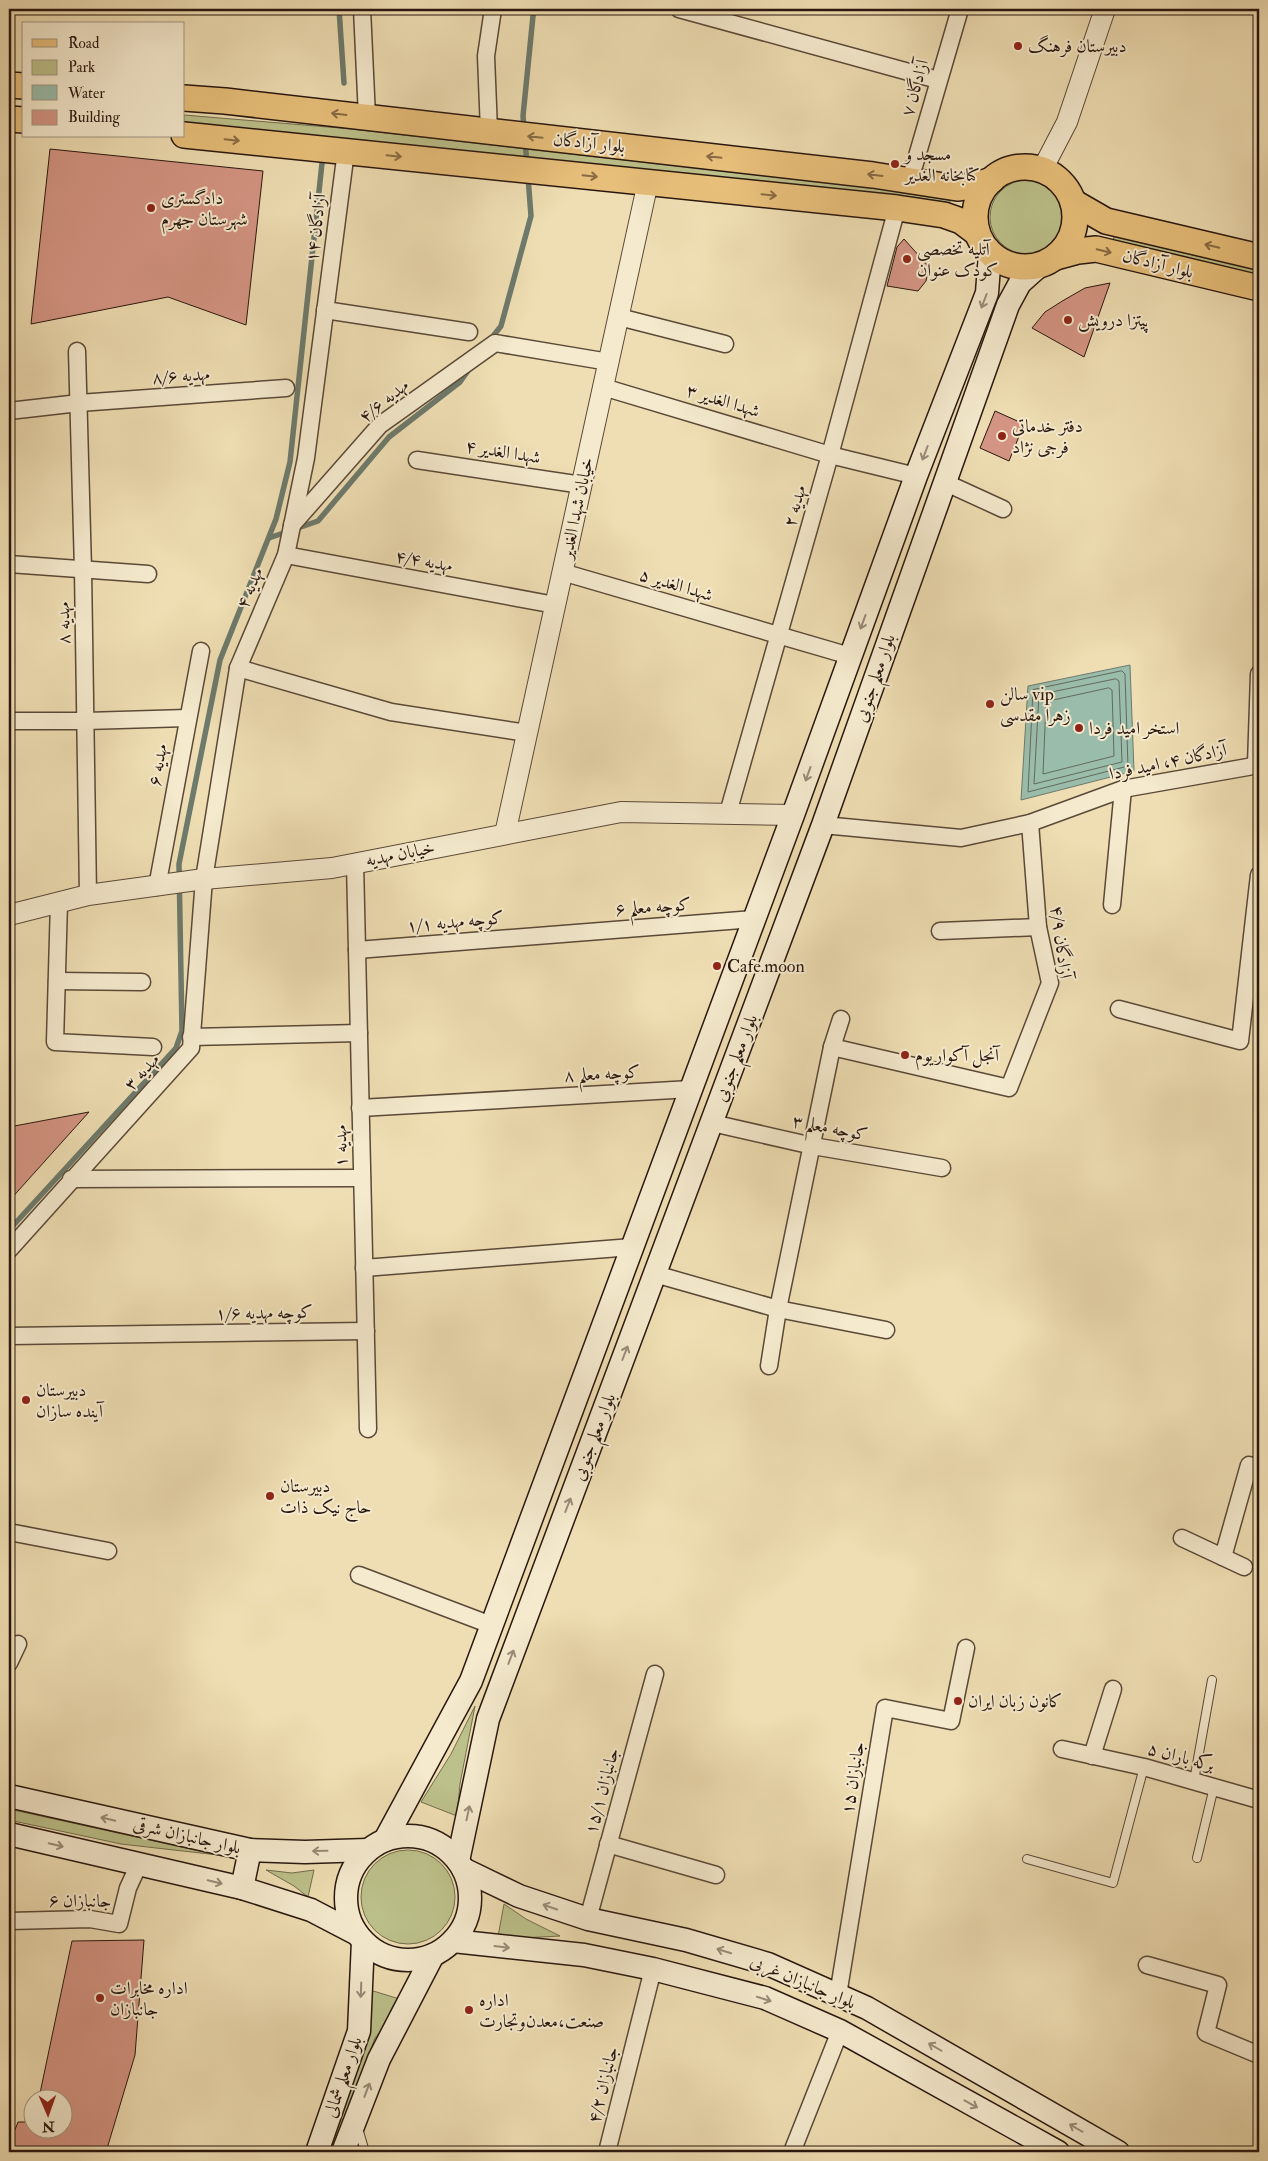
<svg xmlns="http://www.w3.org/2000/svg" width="1268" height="2161" font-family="'IM FELL Double Pica',Amiri,serif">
	<rect width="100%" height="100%" fill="#efdeb3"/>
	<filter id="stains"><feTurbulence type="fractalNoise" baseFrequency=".004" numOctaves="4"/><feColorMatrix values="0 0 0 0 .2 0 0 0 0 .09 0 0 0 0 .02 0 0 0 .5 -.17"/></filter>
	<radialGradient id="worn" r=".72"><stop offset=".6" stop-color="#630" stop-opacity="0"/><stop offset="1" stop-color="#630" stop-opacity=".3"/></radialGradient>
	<g fill="#bcc08a" stroke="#726c4c">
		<polygon points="184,115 352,129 951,197 948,209 184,128"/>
		<circle cx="1027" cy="217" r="37"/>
		<polygon points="1116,228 1259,263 1259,280 1112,245"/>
		<polygon points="475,1706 460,1784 457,1816 421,1802 451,1754"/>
		<polygon points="9,1809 218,1855 121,1844 9,1820"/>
		<circle cx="408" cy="1897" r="47"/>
		<polygon points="266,1870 292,1873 314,1870 308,1897 294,1886"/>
		<polygon points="504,1904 526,1919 560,1936 522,1938 497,1942"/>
		<polygon points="370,1990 406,2001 375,2038 332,2152 321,2152"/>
	</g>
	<polygon fill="#9abcaa" stroke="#6d7a6c" points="1130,665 1134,771 1021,800 1028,686"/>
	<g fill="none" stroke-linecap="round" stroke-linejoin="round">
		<g stroke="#626a5c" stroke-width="1">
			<polygon points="1122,671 1125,674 1128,766 1028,792 1033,690"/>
			<polygon points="1116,679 1119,681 1122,762 1034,784 1039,695"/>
			<polygon points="1109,688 1112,690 1114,756 1043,774 1046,702"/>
		</g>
		<g stroke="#6d7a6c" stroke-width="5.5">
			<polyline points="339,9 344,83"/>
			<polyline points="524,128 523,116 533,16 536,9"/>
			<polyline points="525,142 527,163"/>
			<polyline points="490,340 501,326 531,216 528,177"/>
			<polyline points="269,538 318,521 389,437 460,382 470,368"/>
			<polyline points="9,1230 176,1048 182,1031 179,864 220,660 276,519 290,462 323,154"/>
		</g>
	</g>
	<g fill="#d59584" stroke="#29170f">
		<polygon points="50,149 263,171 246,325 168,297 31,324"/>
		<polygon points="904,239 929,267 926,281 918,291 887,286 897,247"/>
		<polygon points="1110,283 1084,357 1032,328 1045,312 1064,300 1085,288"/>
		<polygon points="995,411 1024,424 1009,461 980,448"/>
		<polygon points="89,1112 9,1201 9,1127"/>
		<polygon points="144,1940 135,2055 106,2152 9,2152 9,2145 18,2122 32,2122 32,2128 62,2128 62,2098 39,2098 72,1941"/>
	</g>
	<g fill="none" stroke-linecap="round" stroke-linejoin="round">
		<g stroke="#5a4938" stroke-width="10">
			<g id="service">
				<polyline points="1194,1781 1212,1680"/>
				<polyline points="1197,1858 1214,1787"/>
				<polyline points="1027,1859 1113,1883 1144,1767"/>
				<polyline points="358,2128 365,2152"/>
			</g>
		</g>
		<g stroke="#5a4938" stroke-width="19">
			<g id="minor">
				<polyline points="362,9 367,117"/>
				<polyline points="679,9 938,80"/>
				<polyline points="489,131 486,56 493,9"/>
				<polyline points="910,180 960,9"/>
				<polyline points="325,310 469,332"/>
				<polyline points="619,317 725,344"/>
				<polyline points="77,351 83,570 88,895"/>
				<polyline points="603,387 830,455 916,476"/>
				<polyline points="9,411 79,403 286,388"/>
				<polyline points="417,460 582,485"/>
				<polyline points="944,482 1003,509"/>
				<polyline points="292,525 380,425 495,343 609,362"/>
				<polyline points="286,555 555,605"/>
				<polyline points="9,564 148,574"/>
				<polyline points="562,572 850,656"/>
				<polyline points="238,668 391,712 527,733"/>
				<polyline points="9,721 86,721 187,718"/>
				<polyline points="1256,765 1259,674"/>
				<polyline points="728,813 830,455 897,208"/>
				<polyline points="823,825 961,838 1030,823 1123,789 1259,765"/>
				<polyline points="355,863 368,1429"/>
				<polyline points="157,887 201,651"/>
				<polyline points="59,902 55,1042 153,1047"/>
				<polyline points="1112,905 1123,789"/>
				<polyline points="940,931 1038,927"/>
				<polyline points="357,950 754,919"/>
				<polyline points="57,981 142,982"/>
				<polyline points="1119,1009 1240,1041 1259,875"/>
				<polyline points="191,1037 359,1033"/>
				<polyline points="832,1047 841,1019"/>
				<polyline points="360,1108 691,1089"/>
				<polyline points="712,1123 813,1146 942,1168"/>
				<polyline points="71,1179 362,1178"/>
				<polyline points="9,1250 191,1048 204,879 238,668 286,555 306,458 346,151"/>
				<polyline points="364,1268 632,1247"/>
				<polyline points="655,1274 778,1309 886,1330"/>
				<polyline points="9,1336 366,1331"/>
				<polyline points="769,1366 778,1309 832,1047 1009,1088 1050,983 1038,927 1030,823"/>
				<polyline points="9,1532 108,1551"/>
				<polyline points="1182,1538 1244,1567"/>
				<polyline points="1223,1557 1249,1465 1259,1467"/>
				<polyline points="359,1575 491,1625"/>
				<polyline points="9,1663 18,1644"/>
				<polyline points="1062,1749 1144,1767 1259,1800"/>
				<polyline points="1092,1756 1113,1689"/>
				<polyline points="608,1844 716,1875"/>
				<polyline points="588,1919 655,1674"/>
				<polyline points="9,1921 90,1919 119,1924 128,1888 139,1864"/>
				<polyline points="1147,1965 1218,1985 1206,2033 1259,2055"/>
				<polyline points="838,1995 885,1708 951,1721 966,1648"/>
				<polyline points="607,2152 653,1969"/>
				<polyline points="792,2152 840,2031"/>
			</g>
		</g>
		<g stroke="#5a4938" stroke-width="22">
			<g id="tertiary">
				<polyline points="1042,170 1067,122 1105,9"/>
				<polyline points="505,834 648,182"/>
				<polyline points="9,915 88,895 204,879 332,868 621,812 793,815"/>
			</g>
		</g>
		<g stroke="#29170f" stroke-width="25">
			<g id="secondary">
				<polyline points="9,1796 250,1850 305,1852 368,1850"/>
				<polyline points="9,1834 242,1888 311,1910 357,1934"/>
				<circle cx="408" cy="1898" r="62"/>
				<polyline points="385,1840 471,1681 793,815 916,476 987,293 990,253"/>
				<polyline points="458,1861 488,1719 823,825 1008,305 1020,283 1039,266"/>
				<polyline points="463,1869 519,1896 588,1919 686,1940 768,1964 867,2008 1118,2152"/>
				<polyline points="242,1888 250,1850"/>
				<polyline points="453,1941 584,1955 653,1969 765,1998 840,2031 1058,2152"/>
				<polyline points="317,2152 359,2031 363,1941"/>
				<polyline points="343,2152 379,2059 433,1955"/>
			</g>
		</g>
		<g stroke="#29170f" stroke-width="28">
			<g id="primary">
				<polyline points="9,85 24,86"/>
				<polyline points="184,98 225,101 873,175 957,188 973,186 992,180"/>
				<polyline points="9,119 24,120"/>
				<polyline points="184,135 897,208 944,215 961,221 977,233"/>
				<circle cx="1025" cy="217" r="50"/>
				<polyline points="1073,202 1106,221 1259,257"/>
				<polyline points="1056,257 1078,251 1096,249 1259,288"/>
			</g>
		</g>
		<use href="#service" stroke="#f5eace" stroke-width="8"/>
		<use href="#minor" stroke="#f5eace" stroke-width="16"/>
		<use href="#tertiary" stroke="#f5eace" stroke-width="20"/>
		<use href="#secondary" stroke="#f5eace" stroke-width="22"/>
		<use href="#primary" stroke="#e8bf7a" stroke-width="25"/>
	</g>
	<defs><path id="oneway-shaft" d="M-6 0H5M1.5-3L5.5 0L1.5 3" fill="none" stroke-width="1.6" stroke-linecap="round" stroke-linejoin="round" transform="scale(1.25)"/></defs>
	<g stroke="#886b44">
		<use href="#oneway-shaft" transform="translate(339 114) rotate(-173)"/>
		<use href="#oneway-shaft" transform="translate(535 137) rotate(-174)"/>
		<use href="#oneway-shaft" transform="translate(232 140) rotate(6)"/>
		<use href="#oneway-shaft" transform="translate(394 156) rotate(6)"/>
		<use href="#oneway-shaft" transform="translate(714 157) rotate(-174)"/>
		<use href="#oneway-shaft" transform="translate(875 175) rotate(-173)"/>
		<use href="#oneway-shaft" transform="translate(590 176) rotate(6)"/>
		<use href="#oneway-shaft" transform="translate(769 195) rotate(6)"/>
		<use href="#oneway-shaft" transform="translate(1212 246) rotate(-167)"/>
		<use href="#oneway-shaft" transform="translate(1104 251) rotate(13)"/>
	</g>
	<g stroke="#998b78">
		<use href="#oneway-shaft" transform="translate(984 301) rotate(111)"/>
		<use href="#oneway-shaft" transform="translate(925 453) rotate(111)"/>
		<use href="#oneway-shaft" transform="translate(863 622) rotate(110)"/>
		<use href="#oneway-shaft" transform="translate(808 774) rotate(110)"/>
		<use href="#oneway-shaft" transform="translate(625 1353) rotate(-69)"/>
		<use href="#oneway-shaft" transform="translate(568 1505) rotate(-69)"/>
		<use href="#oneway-shaft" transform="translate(511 1657) rotate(-69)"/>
		<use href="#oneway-shaft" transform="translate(468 1813) rotate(-78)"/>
		<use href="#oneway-shaft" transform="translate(108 1819) rotate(-167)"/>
		<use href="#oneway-shaft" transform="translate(56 1845) rotate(13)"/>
		<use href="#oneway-shaft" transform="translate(320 1851) rotate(179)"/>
		<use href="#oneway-shaft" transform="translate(215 1882) rotate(13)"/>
		<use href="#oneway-shaft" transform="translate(550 1907) rotate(-161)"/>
		<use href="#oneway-shaft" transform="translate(502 1947) rotate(7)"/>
		<use href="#oneway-shaft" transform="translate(724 1951) rotate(-163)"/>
		<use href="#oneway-shaft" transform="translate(361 1990) rotate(92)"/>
		<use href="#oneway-shaft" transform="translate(764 1999) rotate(18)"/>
		<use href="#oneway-shaft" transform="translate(935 2047) rotate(-150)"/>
		<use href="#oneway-shaft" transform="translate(367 2090) rotate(-69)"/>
		<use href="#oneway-shaft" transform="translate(971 2104) rotate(29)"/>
		<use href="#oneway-shaft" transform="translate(1076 2128) rotate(-150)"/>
	</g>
	<g fill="#8f2418" stroke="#f5eace" stroke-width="2">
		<circle cx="1018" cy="46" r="5"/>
		<circle cx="895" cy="164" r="5"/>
		<circle cx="151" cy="208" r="5"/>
		<circle cx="907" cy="259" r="5"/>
		<circle cx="1068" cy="320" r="5"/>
		<circle cx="1002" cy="436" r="5"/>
		<circle cx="990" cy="704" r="5"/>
		<circle cx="1079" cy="728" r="5"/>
		<circle cx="717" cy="966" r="5"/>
		<circle cx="905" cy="1055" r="5"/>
		<circle cx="26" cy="1400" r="5"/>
		<circle cx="270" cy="1496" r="5"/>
		<circle cx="958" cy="1701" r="5"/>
		<circle cx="100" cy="1998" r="5"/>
		<circle cx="469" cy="2010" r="5"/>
	</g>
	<g text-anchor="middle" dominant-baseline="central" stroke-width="4" stroke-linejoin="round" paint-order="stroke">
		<g font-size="18" fill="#29170f" stroke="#f5eace" text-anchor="start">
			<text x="1028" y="46">دبیرستان فرهنگ</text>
			<text x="905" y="154">مسجد و<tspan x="905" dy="21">کتابخانه الغدیر</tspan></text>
			<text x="161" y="198">دادگستری<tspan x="161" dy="21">شهرستان جهرم</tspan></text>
			<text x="917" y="249">آتلیه تخصصی<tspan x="917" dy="21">کودک عنوان</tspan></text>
			<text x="1078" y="320">پیتزا درویش</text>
			<text x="1012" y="426">دفتر خدماتی<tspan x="1012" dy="21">فرجی نژاد</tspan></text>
			<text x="1000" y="694">سالن vip<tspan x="1000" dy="21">زهرا مقدسی</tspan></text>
			<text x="1089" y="728">استخر امید فردا</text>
			<text x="727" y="966">Cafe.moon</text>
			<text x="915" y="1055">آنجل آکواریوم</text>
			<text x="36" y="1390">دبیرستان<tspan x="36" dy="21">آینده سازان</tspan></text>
			<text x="280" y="1486">دبیرستان<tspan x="280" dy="21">حاج نیک ذات</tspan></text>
			<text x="968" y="1701">کانون زبان ایران</text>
			<text x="110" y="1988">اداره مخابرات<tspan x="110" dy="21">جانبازان</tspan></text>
			<text x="479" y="2000">اداره<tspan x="479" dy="21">صنعت،معدن‌و‌تجارت</tspan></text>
		</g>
		<g font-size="18" fill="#29170f" stroke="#f5eace">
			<text transform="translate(915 88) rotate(-74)">آزادگان ۷</text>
			<text transform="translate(589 143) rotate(6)">بلوار آزادگان</text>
			<text transform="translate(316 228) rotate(-83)">آزادگان ۱۴</text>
			<text transform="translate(1158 264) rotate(14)">بلوار آزادگان</text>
			<text transform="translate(181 376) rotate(-4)">مهدیه ۸/۶</text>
			<text transform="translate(384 401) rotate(-39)">مهدیه ۴/۶</text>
			<text transform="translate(723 401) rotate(17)">شهدا الغدیر ۳</text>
			<text transform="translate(503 452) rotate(9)">شهدا الغدیر ۴</text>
			<text transform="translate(795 506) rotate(-74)">مهدیه ۲</text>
			<text transform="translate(577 508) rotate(-78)">خیابان شهدا الغدیر</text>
			<text transform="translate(424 561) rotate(10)">مهدیه ۴/۴</text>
			<text transform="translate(676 585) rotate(17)">شهدا الغدیر ۵</text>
			<text transform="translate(250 588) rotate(-67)">مهدیه ۴</text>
			<text transform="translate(64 623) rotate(-91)">مهدیه ۸</text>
			<text transform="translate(875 678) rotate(-71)">بلوار معلم جنوبی</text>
			<text transform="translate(1168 762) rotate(-12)">آزادگان ۴، امید فردا</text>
			<text transform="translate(158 765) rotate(-80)">مهدیه ۶</text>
			<text transform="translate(400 854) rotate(-11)">خیابان مهدیه</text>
			<text transform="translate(653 907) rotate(-4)">کوچه معلم ۶</text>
			<text transform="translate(455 922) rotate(-5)">کوچه مهدیه ۱/۱</text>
			<text transform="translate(1061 942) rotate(83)">آزادگان ۴/۹</text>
			<text transform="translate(736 1058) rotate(-69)">بلوار معلم جنوبی</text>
			<text transform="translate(142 1072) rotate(-48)">مهدیه ۳</text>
			<text transform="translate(602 1074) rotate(-3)">کوچه معلم ۸</text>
			<text transform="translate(830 1128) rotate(11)">کوچه معلم ۳</text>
			<text transform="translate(341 1146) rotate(-91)">مهدیه ۱</text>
			<text transform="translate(264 1313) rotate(-1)">کوچه مهدیه ۱/۶</text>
			<text transform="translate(594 1437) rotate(-69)">بلوار معلم جنوبی</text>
			<text transform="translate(1181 1757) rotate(15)">برکه باران ۵</text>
			<text transform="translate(853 1778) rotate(-81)">جانبازان ۱۵</text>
			<text transform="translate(602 1791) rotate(-75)">جانبازان ۱۵/۱</text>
			<text transform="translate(187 1836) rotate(13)">بلوار جانبازان شرقی</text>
			<text transform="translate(80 1901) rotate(1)">جانبازان ۶</text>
			<text transform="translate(803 1982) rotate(23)">بلوار جانبازان غربی</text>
			<text transform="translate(343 2077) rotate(-71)">بلوار معلم شمالی</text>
			<text transform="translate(603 2085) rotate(-76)">جانبازان ۴/۲</text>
		</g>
	</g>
	<rect width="1268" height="2161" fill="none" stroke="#efdeb3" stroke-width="30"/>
	<rect x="10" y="10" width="1248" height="2141" fill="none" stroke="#29170f" stroke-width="2.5"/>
	<rect x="15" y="15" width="1238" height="2131" fill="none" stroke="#29170f"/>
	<rect x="22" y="22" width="162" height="115" fill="#f5eace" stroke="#a39682"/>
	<rect x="32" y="39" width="25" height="8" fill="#e8bf7a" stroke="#a39682"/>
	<text x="68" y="48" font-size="15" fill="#29170f">Road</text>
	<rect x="32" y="60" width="25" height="15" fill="#bcc08a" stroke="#a39682"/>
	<text x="68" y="72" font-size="15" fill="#29170f">Park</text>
	<rect x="32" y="85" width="25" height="15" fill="#9abcaa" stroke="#a39682"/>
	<text x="68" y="98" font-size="15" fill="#29170f">Water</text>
	<rect x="32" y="110" width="25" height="15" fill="#d59584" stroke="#a39682"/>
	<text x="68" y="122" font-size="15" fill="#29170f">Building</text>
	<g transform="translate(48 2114) rotate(178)"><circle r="24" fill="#f5eace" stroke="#a39682"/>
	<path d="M0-4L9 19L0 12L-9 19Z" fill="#8f2418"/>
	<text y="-8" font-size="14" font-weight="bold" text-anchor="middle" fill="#29170f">N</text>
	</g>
	<rect width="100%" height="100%" filter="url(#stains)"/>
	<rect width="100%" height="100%" fill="url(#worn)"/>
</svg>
